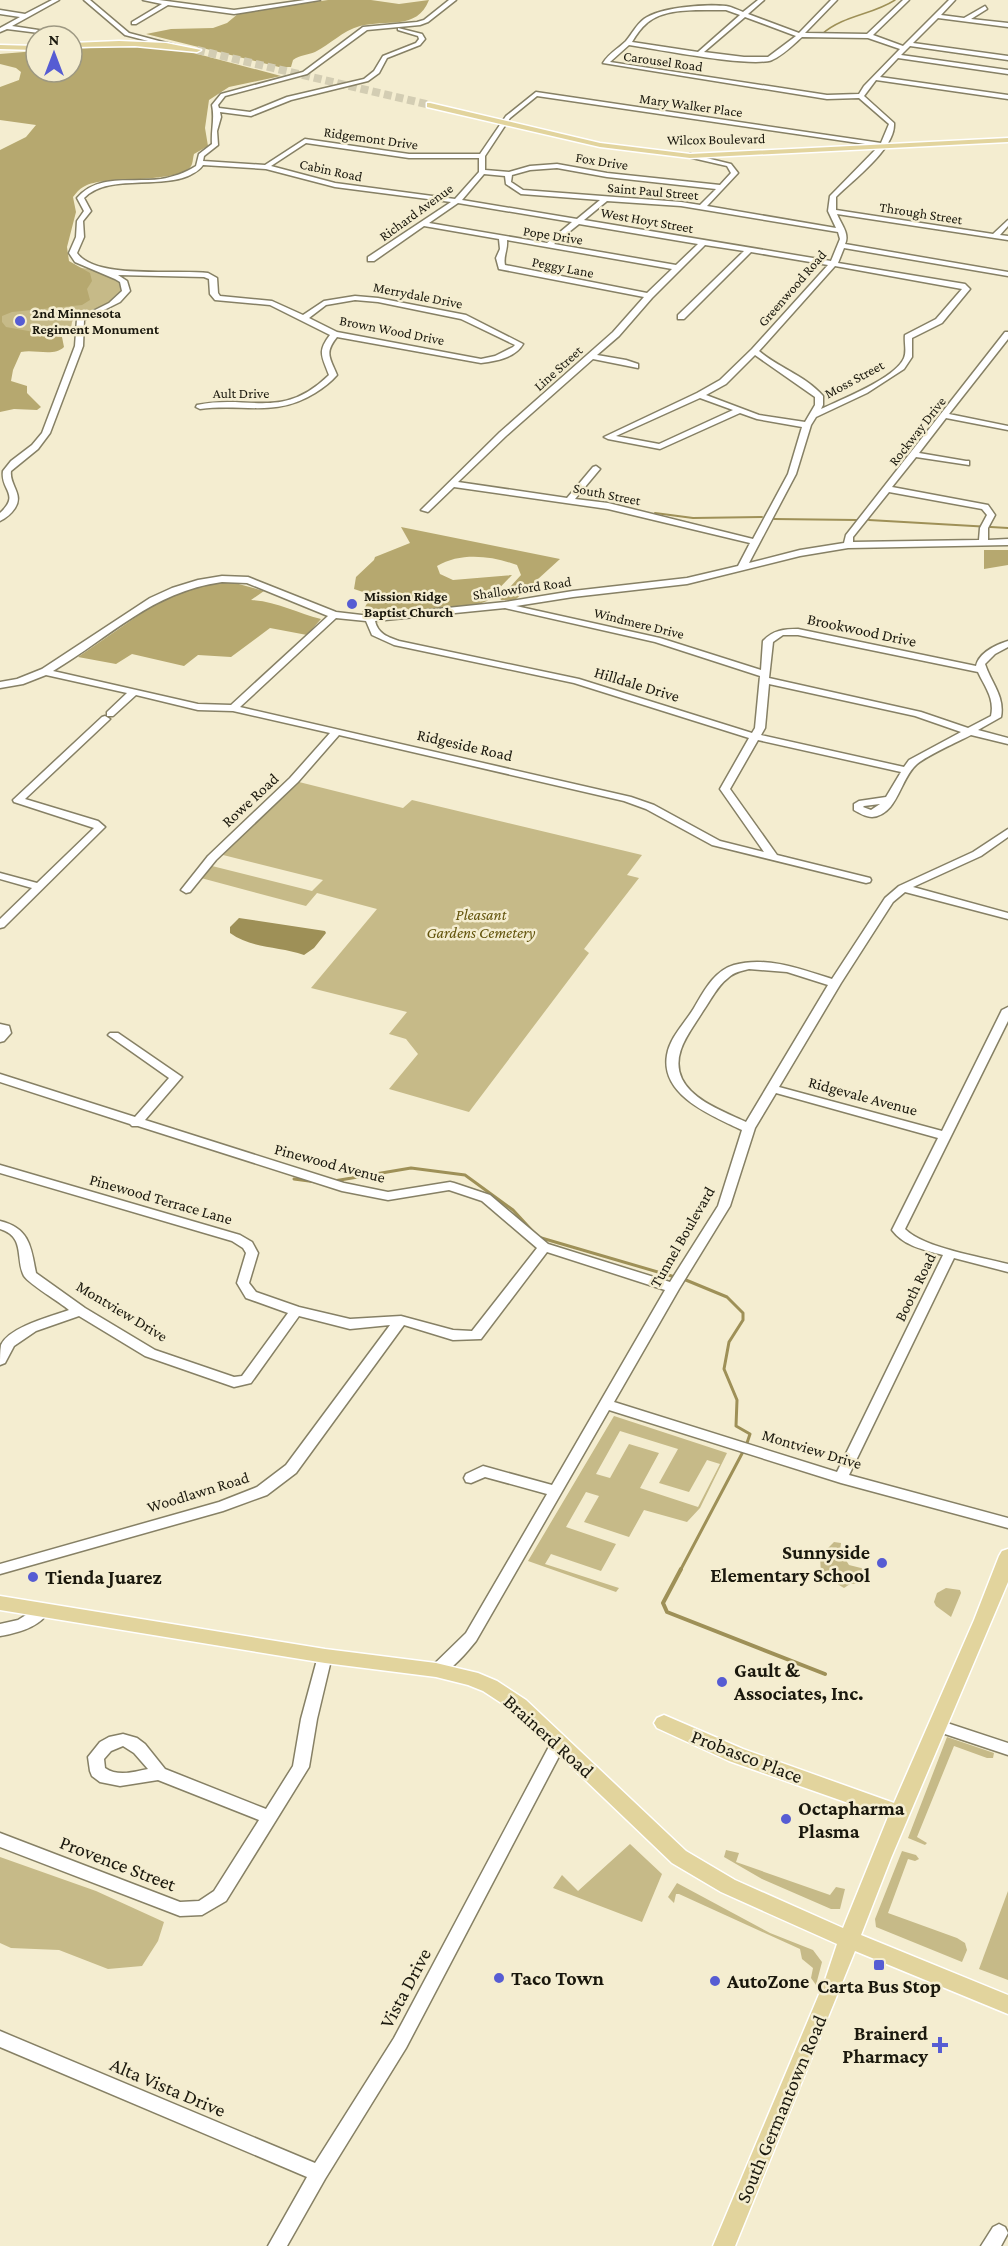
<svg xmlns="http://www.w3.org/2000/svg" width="1008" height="2246" font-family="'Crimson Pro',serif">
	<rect width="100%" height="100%" fill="#f4edd0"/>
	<g fill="#c6ba88" fill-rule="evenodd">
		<path d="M0 264C35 266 92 260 120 283L121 292 109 303 75 317 72 322 71 329 77 331V335L0 331Z"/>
		<polygon points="295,781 403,808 412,800 642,855 627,875 639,878 584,949 589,953 469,1112 389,1089 418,1054 406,1039 389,1034 407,1012 311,988 377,909 317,893 306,906 201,878 212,866 312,891 323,880 223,855"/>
		<path d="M614 1416 727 1453 700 1508 687 1522 644 1510 629 1537 584 1522 599 1496 586 1492 566 1527 616 1544 601 1571 551 1554 545 1564 619 1588 616 1592 528 1561ZM620 1431 678 1449 659 1483 689 1492 707 1460 720 1464 698 1507 640 1488 659 1453 629 1444 610 1478 596 1474Z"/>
		<polygon points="834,1542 841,1543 840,1551 849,1565 869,1570 867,1583 850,1584 844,1588 821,1574 820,1556"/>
		<polygon points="946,1588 960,1590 961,1593 951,1617 936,1606 934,1602 937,1593"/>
		<polygon points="947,1737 994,1753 993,1758 987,1758 954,1746 917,1837 927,1843 925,1845 908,1838"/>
		<polygon points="630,1844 662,1874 642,1922 553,1888 562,1875 578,1891"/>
		<polygon points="726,1850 739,1853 736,1862 830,1895 836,1887 845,1889 840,1909 831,1909 762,1879 724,1857"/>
		<polygon points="902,1851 916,1855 919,1859 915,1861 908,1859 888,1913 957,1938 965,1943 967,1950 962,1962 876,1927 875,1919"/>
		<polygon points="0,1857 96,1891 164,1922 158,1941 142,1966 108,1969 59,1950 11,1948 0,1943"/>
		<polygon points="677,1883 770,1933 813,1950 822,1962 816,1985 811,1978 813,1968 802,1959 800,1949 679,1894 676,1894 674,1903 668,1897"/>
		<polygon points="1008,1891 1008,1980 979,1969"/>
	</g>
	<g fill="#b6a86f">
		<path d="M328 0H371L399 4 429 0C417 31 386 19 360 26 342 31 331 44 315 52 308 55 300 55 293 60L291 67H279L146 34 171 29 213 28 227 23 239 13Z"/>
		<path d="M146 45 179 49 281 76 229 87 209 100 205 128 208 146 194 154C193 157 193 161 192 164 186 184 106 176 87 185 80 188 77 192 73 197L76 212 67 247 69 261 90 273 92 281 87 289 90 300 82 305 12 312 2 316V322L6 327 62 337 64 347C54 357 35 349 21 352L13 370 11 381 27 386V393L41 407 37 410 14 409 0 412V150L26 137 36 125 0 120V87L19 80 21 72 16 68 0 64V54L36 51V72H72V49Z"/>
		<path d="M401 527 560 559 515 600H501L500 598 521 575 517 565C492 556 461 552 437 566L440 574 453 580 512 575 487 601 479 604C449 607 389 619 362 612L372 595 354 589 356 577 374 560 375 557 410 543Z"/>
		<polygon points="984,550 1008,550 1008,565 984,569"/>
		<path d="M217 582 235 583 264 591 251 600C276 601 297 613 321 619L307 635 270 628 231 657 198 655 184 666 132 654 116 664 78 657 165 597 184 588Z"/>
	</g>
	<path fill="#9e9057" d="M239 918 325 931 326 933 314 948 304 955C279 946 252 949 230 933V927Z"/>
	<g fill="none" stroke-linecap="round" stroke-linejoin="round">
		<path stroke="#9e9057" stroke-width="1.5" d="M822 34C844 15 872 15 895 0"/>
		<g stroke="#9e9057" stroke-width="2">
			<polyline points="655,513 693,518 762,517"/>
			<polyline points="774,519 857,520"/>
			<polyline points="869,520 1008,528"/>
		</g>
		<g stroke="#9e9057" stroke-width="3">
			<polyline points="294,1179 324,1183"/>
			<polyline points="334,1181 411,1168 465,1175 513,1210 538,1237 675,1277"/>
			<polyline points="680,1571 746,1446 750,1434 736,1426 737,1400 724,1369 729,1342 743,1320 743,1313 727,1297 681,1278"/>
		</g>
		<polyline stroke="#9e9057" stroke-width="4" points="681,1569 663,1603 667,1612 825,1674"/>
		<polyline stroke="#d3cdb3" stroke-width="8" stroke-dasharray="8 4" stroke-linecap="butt" points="197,50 430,105"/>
		<g stroke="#868065" stroke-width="3">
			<g id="minor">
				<polygon points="52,0 59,0 12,26 45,31 47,34 7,29 0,32 0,28 20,17 0,14 0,10 25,14"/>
				<polygon points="84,0 90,0 129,33 178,46 175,48 125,35"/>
				<polygon points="143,0 159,0 234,10 305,0 320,0 234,14 168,5 136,24 132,24 132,22 162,4"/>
				<path d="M449 0H456L428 22 420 25 367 30 307 74 225 96 218 105 219 108 250 112 287 97 364 79 374 71 383 56 416 43 419 39 418 36 398 30V28L422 34 425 39 420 45 387 58 379 73 368 81 291 100 251 116 220 112 221 117 217 131 218 145 204 156 203 161 265 165 305 139 409 154H480L506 116 536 92 881 143 889 124 859 98 827 99 603 63C609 53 618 49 626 41 632 34 636 25 644 19 661 7 705 4 726 6 732 7 738 10 743 12L758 0H764L748 14 799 33 831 0H837L805 33 867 34 903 0H909L873 35 903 46 949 0H955L941 15 964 18 985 6 987 9 971 19 1008 23V27L938 18 913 43 1008 56V60L910 46 901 55 1008 70V74L898 58 880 77 1008 95V99L876 80 864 96 894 123C896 148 854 179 836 197V210L993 234 1008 220V226L1000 235 1008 236V240L837 214C841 224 850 234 845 244L1008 272V276L844 248 838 263 965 284 970 289 942 323 912 338V357L904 369 867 393 816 417 811 425 796 474 749 563 800 550 844 543 846 535 1005 332H1008V339L949 414 1008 426V430L946 418 919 453 966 461H969V465L916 457 892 487 988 505 995 515 988 528V540L1008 539V545L848 548 800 556 687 584 573 597 516 606 660 638 761 670 763 641C773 630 784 629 798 629L976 666C979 653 995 645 1008 641V647L995 654 985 664C991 683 1005 696 1001 717L978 730 1008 738V744L971 735C957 742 928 755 917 764 900 778 898 815 872 817 866 817 859 813 854 810V804L859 801 886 797 901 772 758 740 730 789 777 855 870 878 871 880 870 882 866 883 712 845 646 809 624 801 339 735 298 782 216 860 190 892 186 893 181 890 208 856 290 778 330 733 233 711 198 710 136 695 113 716H107V712L127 693 46 675 23 684 0 688V682L17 679 42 669 150 598 172 588 198 580 222 576 248 577 336 612 370 616 505 602 573 591 687 578 738 566 750 543 608 509 454 487 428 512 421 510 500 432 613 332 644 297 499 269 496 258 500 249 499 239 424 226 374 261H368V257L451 202 335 187 266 169 203 165C199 171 194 173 188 176 155 189 107 174 84 198L91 211 83 221 84 237 77 253C96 280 176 269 208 273L217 278 218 293 220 296 272 301 303 315 324 301 355 296 378 298 466 315 523 344C515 358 496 361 481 363L337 337C324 353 330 358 337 375 331 382 323 388 315 393 275 418 243 403 200 409L196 407 197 405C250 394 282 421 329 375 322 356 317 352 330 335L270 305 215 300 210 294 209 279 204 277 118 275 127 281 130 291 120 302 84 320 83 346 50 433 38 449 11 471C9 485 24 494 15 508 11 514 6 518 0 521V513C21 494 0 490 3 471L11 461 32 445 42 433 75 346 77 319 109 303 122 291 120 282 115 279 75 262 69 253 76 237 77 221 84 211 77 198C98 173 131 183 161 179 173 177 185 173 196 166L199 154 212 144C211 130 215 119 212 105L221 94 303 72 363 27 417 22 424 20ZM718 10H726L740 15 698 52 632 42C636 35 641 28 647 23 664 8 697 10 718 10ZM745 17 796 36 768 57H744L704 52ZM802 37 868 38 900 49 864 86 859 94 827 95 610 62 629 45C656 49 752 68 772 60 783 55 793 45 802 37ZM537 96 879 146 830 196 828 211 836 228 707 206 738 173 731 164 690 154 687 156 688 157 727 166 731 173 720 185 607 173 557 164 530 166 509 172 485 170V156L510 118ZM306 143 409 158H479V172L455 199 335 183 271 166ZM557 168 607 177 716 189 700 205 681 202 523 190 511 182 512 175 530 170ZM484 174 505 176 506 184 521 194 600 200 577 219 462 200ZM607 201 681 206 838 232 840 239 831 261 584 220ZM458 203 572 222 547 243 429 223ZM579 224 698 244 676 265 554 244ZM507 240 672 269 647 293 505 265C503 256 508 250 507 240ZM705 245 744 251 678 315V319H684L751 252 828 265 752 349 720 380 697 393 604 437 608 439 660 449 740 413 757 419 802 427 788 474 753 539 608 503 575 499 600 469 596 466 593 467 567 498 458 482 506 436 593 359 638 368V364L626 360 597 355 619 336 652 298ZM835 266 962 289 936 319 905 335C904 342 907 351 904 358 896 378 840 400 821 409L823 405V396C806 376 779 368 759 351ZM355 300 378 302 461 319 515 345 513 347 495 356 481 359 337 332 309 318 326 305ZM755 355 815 397V405L805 422 759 415 706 395 726 384ZM700 398 733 410 659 444 616 436ZM889 492 982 509 987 515 980 528 979 540 853 542V537ZM222 582 247 583 328 616 231 705 198 704 53 671C112 636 151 592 222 582ZM505 608 655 642 760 676 755 728 752 733 579 679 399 641C388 637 378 634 375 621ZM336 618 366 621 372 635 394 645 574 683 749 738 720 789 764 852 720 841 654 805 631 797 240 707ZM783 635H798L978 672C985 687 995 699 991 716L968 728 921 712 769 678 773 642ZM769 684 915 716 961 732 909 760 904 767 761 735 765 728ZM880 804 871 810 863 807 864 806Z"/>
				<polygon points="105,716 110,719 108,721 25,799 98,821 105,827 4,927 0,928 0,919 32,888 0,879 0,873 37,883 94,828 14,802 13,800 102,717"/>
				<path d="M1008 829V837L981 856 913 887 1008 913V919L905 892 893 902 841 983 779 1087 942 1131 1002 1010 1008 1007V1021L905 1229C924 1248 981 1257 1008 1264V1272L954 1258 849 1475 1008 1518V1528L841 1483 609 1410 476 1641C467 1652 446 1679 431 1674L428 1670 466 1633 547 1494 485 1477 471 1483 466 1482 464 1478 466 1474 483 1466 552 1485 665 1290 547 1252 481 1339 453 1340 404 1325 296 1473 267 1495 223 1511 0 1574V1564L219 1502 257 1487 286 1465 390 1325 350 1329 299 1316 251 1383 234 1387 145 1356 79 1316 36 1331 14 1346 5 1363 0 1365C0 1358 0 1351 1 1345 9 1327 52 1316 69 1310 61 1303 29 1284 24 1276 15 1259 26 1237 0 1229V1221C29 1228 31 1246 36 1273L85 1308 155 1350 234 1377 242 1376 288 1313 246 1298 237 1283 246 1253 243 1248 232 1241 0 1173V1165L240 1235 252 1242 258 1253 249 1283 256 1292 299 1307 350 1319 401 1316 453 1330 472 1331 537 1248 482 1201 449 1190 388 1200 342 1191 138 1126H132L130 1124 0 1082V1074L135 1117 169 1078 108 1035 110 1033H118L182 1077 145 1120 344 1183 388 1192 450 1182 454 1183 490 1195 548 1244 670 1282 718 1206 742 1130C713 1116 660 1096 667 1055 670 1037 685 1023 694 1008 704 991 714 971 734 965 766 956 801 969 832 979L885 898 899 886 973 852ZM749 969 787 972 828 985 746 1122C725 1112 693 1101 682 1079 670 1054 691 1031 703 1011 711 1000 717 986 728 978 734 972 741 971 749 969ZM776 1093 938 1138 892 1230C904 1246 924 1250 943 1255L837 1472 614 1402 679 1289 730 1206 755 1128Z"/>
				<polygon points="0,1024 9,1026 11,1033 4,1041 0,1042"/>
				<path d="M42 1605 47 1607 49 1611C40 1627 18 1633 0 1636V1624L18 1620Z"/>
				<path d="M325 1650 330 1652 332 1656 317 1719 309 1767 226 1901 202 1915 180 1916 0 1847V1833L180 1902 199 1901 214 1891 259 1820 158 1780 120 1786 100 1782 92 1776 90 1771 88 1757 100 1742 109 1737 123 1734 137 1738 145 1744 165 1769 266 1809 293 1766 301 1719 318 1656 320 1652ZM123 1746 134 1753 148 1769C133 1772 118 1777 105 1768L104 1759 111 1751Z"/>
				<polygon points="938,1720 1008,1743 1008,1755 933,1730 930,1726 933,1722"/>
				<polygon points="558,1737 563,1739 566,1743 406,2048 325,2179 287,2246 268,2246 307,2177 0,2047 0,2031 315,2163 394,2038 553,1739"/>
				<polygon points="999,2224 1005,2227 1008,2233 1001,2246 981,2246 993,2227"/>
			</g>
		</g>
		<g stroke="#fff" stroke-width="3">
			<g id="major">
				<polygon points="119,41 166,43 201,50 197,52 135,46 72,47 72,43"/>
				<polygon points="0,45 36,46 36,50 0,49"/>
				<polygon points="430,103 600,143 690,154 1008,138 1008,142 690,158 600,147 427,107 427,103"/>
				<polygon points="1008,1549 1008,1582 891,1858 861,1935 1008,1995 1008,2014 855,1951 735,2246 713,2246 825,1980 837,1944 721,1892 672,1863 512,1710 483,1691 468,1685 436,1677 325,1663 0,1610 0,1596 325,1649 436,1663 478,1673 497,1681 526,1700 686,1851 735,1880 843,1928 888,1817 729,1761 657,1728 654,1723 657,1718 664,1715 743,1749 894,1803 974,1620 999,1556 1002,1551"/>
			</g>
		</g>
		<use href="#minor" fill="#fff" fill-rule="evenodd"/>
		<use href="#major" fill="#e2d49d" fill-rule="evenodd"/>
	</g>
	<g fill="#565cd3" stroke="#f4edd0" stroke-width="2">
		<circle cx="20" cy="321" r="6"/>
		<circle cx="352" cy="604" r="6"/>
		<circle cx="882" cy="1563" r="6"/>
		<circle cx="33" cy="1577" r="6"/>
		<circle cx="722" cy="1682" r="6"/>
		<circle cx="786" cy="1819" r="6"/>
		<rect x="873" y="1959" width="12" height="12" rx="3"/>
		<circle cx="499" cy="1978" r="6"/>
		<circle cx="715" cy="1981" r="6"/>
		<path d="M937 2036h6v6h6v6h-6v6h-6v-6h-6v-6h6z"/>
	</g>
	<g text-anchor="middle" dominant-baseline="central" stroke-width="5" stroke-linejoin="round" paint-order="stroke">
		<g font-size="14" fill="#1a180d" stroke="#f4edd0">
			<text transform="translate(663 61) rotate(8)">Carousel Road</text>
			<text transform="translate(691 105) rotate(8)">Mary Walker Place</text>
			<text transform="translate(371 138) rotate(8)">Ridgemont Drive</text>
			<text transform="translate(716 139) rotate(-1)">Wilcox Boulevard</text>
			<text transform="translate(602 161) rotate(9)">Fox Drive</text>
			<text transform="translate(331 170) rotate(12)">Cabin Road</text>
			<text transform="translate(653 191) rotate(5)">Saint Paul Street</text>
			<text transform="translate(416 212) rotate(-36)">Richard Avenue</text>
			<text transform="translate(921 213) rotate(9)">Through Street</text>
			<text transform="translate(647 220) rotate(10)">West Hoyt Street</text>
			<text transform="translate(553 235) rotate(9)">Pope Drive</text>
			<text transform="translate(563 267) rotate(11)">Peggy Lane</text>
			<text transform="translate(792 288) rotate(-49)">Greenwood Road</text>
			<text transform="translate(418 295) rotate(11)">Merrydale Drive</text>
			<text transform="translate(392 330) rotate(11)">Brown Wood Drive</text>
			<text transform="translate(558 368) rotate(-42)">Line Street</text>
			<text transform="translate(854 379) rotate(-28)">Moss Street</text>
			<text x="241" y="393">Ault Drive</text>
			<text transform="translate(917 431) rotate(-52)">Rockway Drive</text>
			<text transform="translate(607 494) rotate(11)">South Street</text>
			<text transform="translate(522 588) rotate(-8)">Shallowford Road</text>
			<text transform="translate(639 623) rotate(14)">Windmere Drive</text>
		</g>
		<g font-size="14" font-weight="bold" fill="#1a180d" stroke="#f4edd0" text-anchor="start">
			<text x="32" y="313">2nd Minnesota<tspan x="32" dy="16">Regiment Monument</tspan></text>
			<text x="364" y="596">Mission Ridge<tspan x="364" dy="16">Baptist Church</tspan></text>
		</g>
		<g font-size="16" fill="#1a180d" stroke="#f4edd0">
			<text transform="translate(862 630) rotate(12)">Brookwood Drive</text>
			<text transform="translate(637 684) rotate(17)">Hilldale Drive</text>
			<text transform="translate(465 745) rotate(13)">Ridgeside Road</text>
			<text transform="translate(250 800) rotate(-43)">Rowe Road</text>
			<text transform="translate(863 1096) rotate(15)">Ridgevale Avenue</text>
			<text transform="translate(330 1163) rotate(15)">Pinewood Avenue</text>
			<text transform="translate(161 1199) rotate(16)">Pinewood Terrace Lane</text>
			<text transform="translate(682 1237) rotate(-60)">Tunnel Boulevard</text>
			<text transform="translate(915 1287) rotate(-64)">Booth Road</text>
			<text transform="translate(122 1311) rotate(31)">Montview Drive</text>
			<text transform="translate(812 1449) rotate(17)">Montview Drive</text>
			<text transform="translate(198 1492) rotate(-17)">Woodlawn Road</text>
		</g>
		<g font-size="16" font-style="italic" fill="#63540c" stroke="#f4edd0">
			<text x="481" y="914">Pleasant<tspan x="481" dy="18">Gardens Cemetery</tspan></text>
		</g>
		<g font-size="20" font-weight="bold" fill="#1a180d" stroke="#f4edd0" text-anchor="start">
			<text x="870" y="1552" text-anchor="end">Sunnyside<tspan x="870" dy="23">Elementary School</tspan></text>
			<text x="45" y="1577">Tienda Juarez</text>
			<text x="734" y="1670">Gault &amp;<tspan x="734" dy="23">Associates, Inc.</tspan></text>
			<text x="798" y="1808">Octapharma<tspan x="798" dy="23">Plasma</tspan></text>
			<text x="511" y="1978">Taco Town</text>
			<text x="727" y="1981">AutoZone</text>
			<text x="879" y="1986" text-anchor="middle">Carta Bus Stop</text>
			<text x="928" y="2033" text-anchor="end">Brainerd<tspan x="928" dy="23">Pharmacy</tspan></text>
		</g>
		<g font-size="20" fill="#1a180d" stroke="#f4edd0">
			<text transform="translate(549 1736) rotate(42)">Brainerd Road</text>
			<text transform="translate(747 1756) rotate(21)">Probasco Place</text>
			<text transform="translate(118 1863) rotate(21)">Provence Street</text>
			<text transform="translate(405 1988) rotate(-62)">Vista Drive</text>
			<text transform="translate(168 2087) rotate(23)">Alta Vista Drive</text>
			<text transform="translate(781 2109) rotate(-67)">South Germantown Road</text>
		</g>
	</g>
	<g transform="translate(54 54)"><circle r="28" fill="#f4edd0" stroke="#9d9882" stroke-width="1.5"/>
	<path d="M0-4.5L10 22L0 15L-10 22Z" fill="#565cd3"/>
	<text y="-9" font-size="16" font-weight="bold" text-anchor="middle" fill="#1a180d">N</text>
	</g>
</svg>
